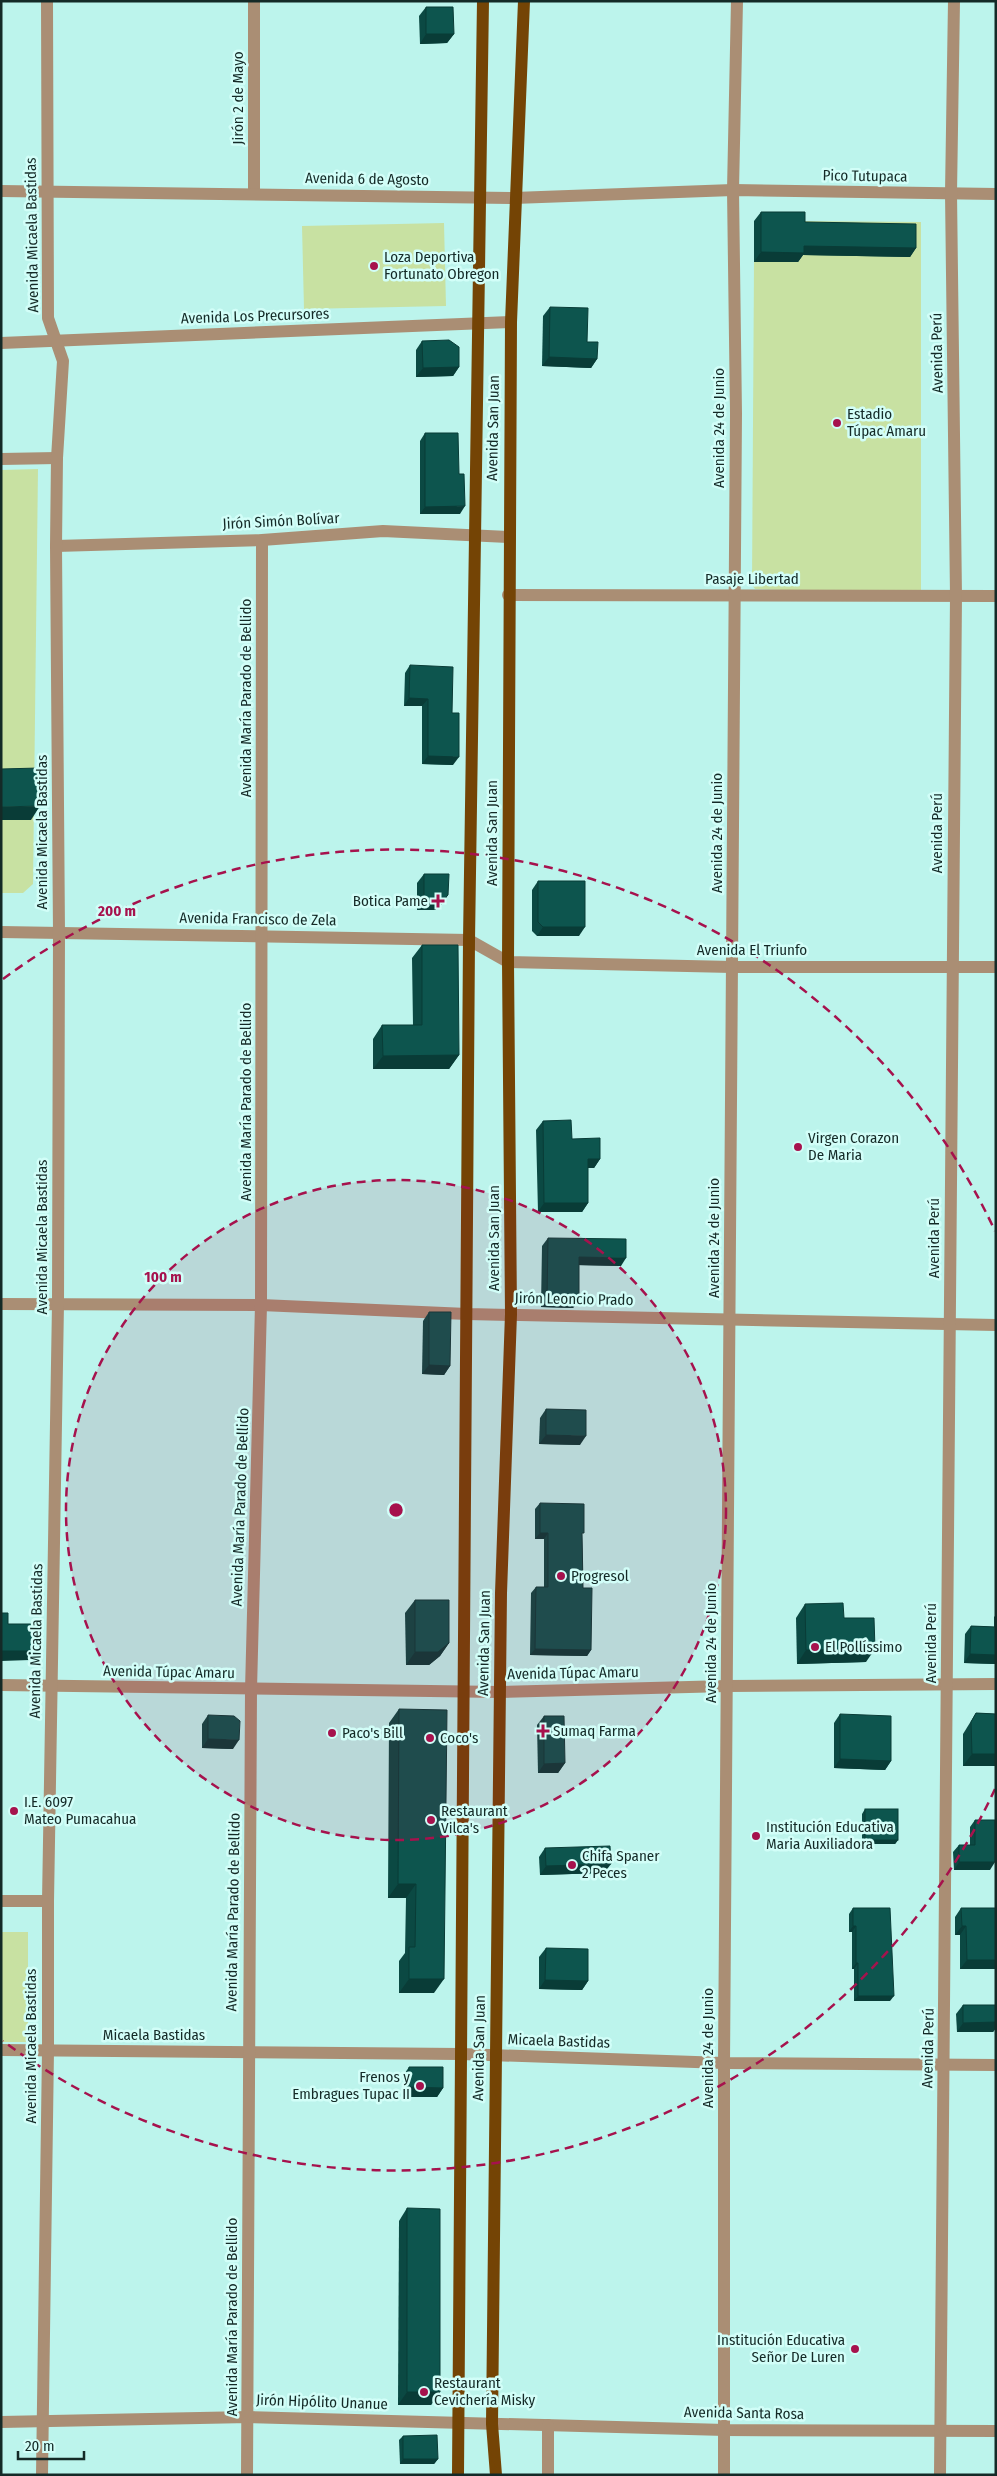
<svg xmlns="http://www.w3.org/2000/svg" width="997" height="2476" font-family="'Fira Sans Condensed',sans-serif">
	<rect width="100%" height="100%" fill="#bcf4ec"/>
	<g fill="#c8e1a2">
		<polygon points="798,221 921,222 921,590 917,595 755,589 752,585 754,262"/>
		<polygon points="444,223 446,306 304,309 302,226"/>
		<polygon points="38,469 33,884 23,893 1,893 1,470"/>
		<rect x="1" y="1932" width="27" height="110"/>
	</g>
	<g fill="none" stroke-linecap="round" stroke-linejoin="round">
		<g stroke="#aa8e74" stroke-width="12">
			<polyline points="254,1 254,194"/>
			<polyline points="1,191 514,198 733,190 996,194"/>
			<polyline points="1,343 511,322"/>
			<polyline points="1,459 57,458"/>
			<polyline points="56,546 262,540 383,531 508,537"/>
			<polyline points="508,595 996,596"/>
			<polyline points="1,932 469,940 508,962 732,967 996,967"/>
			<polyline points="1,1304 261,1305 467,1314 996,1325"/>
			<polyline points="1,1685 500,1692 727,1686 996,1684"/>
			<polyline points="1,1901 48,1901"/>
			<polyline points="1,2050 461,2054 724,2063 996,2065"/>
			<polyline points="1,2422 249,2417 725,2430 996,2431"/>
			<polyline points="42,2475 48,2050 48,1901 58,1304 59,932 56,546 57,458 63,361 48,318 47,1"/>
			<polyline points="247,2475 251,1690 261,1305 262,540"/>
			<polyline points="548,2475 548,2425"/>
			<polyline points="724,2475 724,2063 736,413 733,190 737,1"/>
			<polyline points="940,2475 956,596 951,193 954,1"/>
		</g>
		<g stroke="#744405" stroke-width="12">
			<polyline points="458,2475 469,940 483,1"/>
			<polyline points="496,2475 492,2424 501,1593 511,1314 508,962 511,322 524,1"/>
		</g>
	</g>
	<g fill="#0b4943">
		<polygon points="426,7 454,34 447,43 420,44 419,16"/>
		<polygon points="761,212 805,222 916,248 910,257 803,255 798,262 754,262 754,221"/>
		<polygon points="550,307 587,342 597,359 591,368 542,366 543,316"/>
		<polygon points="422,341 459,367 453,376 416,377 416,350"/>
		<polygon points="425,433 460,514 420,514 420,441"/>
		<polygon points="410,665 452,713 453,765 422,764 422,706 404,706 405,673"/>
		<polygon points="424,874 448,895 442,904 435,910 417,910 417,883"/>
		<polygon points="538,881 579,936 537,936 532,931 532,890"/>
		<polygon points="422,945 459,1055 449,1069 373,1069 373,1039 382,1025 413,1025 412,958"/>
		<polygon points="543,1121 572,1139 600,1159 594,1168 588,1168 588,1203 582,1212 538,1212 536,1130"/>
		<polygon points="548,1238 621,1266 579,1265 579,1300 573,1308 541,1307 542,1246"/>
		<polygon points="429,1312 450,1366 444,1375 422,1374 423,1321"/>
		<polygon points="546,1409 580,1445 539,1444 540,1418"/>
		<polygon points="540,1503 582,1536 583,1588 591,1650 587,1656 530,1655 531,1593 536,1587 544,1587 544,1539 535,1539 535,1509"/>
		<polygon points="415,1600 449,1643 440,1656 429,1665 406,1665 405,1613"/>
		<polygon points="805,1604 844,1618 866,1662 797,1664 796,1618"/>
		<polygon points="996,1615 996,1664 964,1663 965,1634 971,1626 994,1627 994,1617"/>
		<polygon points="399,1709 434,1993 399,1993 399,1961 405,1953 406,1898 388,1898 389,1723"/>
		<polygon points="976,1713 996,1714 996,1766 963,1766 963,1734"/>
		<polygon points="840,1714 891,1761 885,1770 834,1768 834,1723"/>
		<polygon points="208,1715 233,1749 202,1748 202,1724"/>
		<polygon points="544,1716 565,1763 558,1773 538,1773 537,1725"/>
		<polygon points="865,1809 898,1840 895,1844 862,1844 862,1814"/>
		<polygon points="975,1820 990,1870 954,1870 953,1852 959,1845 970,1845 970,1827"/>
		<polygon points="545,1848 604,1873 540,1875 539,1857"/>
		<polygon points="853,1908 890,2001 854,2001 854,1969 852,1969 852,1932 849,1932 849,1914"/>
		<polygon points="961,1908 996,1969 960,1969 960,1935 955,1935 955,1917"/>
		<polygon points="546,1948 588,1981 582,1990 539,1989 539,1957"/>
		<polygon points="963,2005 996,2005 996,2028 993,2032 957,2032 956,2014"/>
		<polygon points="409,2067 443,2088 437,2097 403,2097 403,2076"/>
		<polygon points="407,2208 440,2392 431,2405 398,2405 399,2221"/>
		<polygon points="403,2436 438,2459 434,2464 400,2464 399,2440"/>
	</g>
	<g fill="#093c37">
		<polygon points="426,34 454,34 447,43 420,44"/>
		<polygon points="804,246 916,248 910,257 803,255 798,262 754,262 761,252"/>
		<polygon points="549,357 597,359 591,368 542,366"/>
		<polygon points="459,367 453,376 416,377 423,368"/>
		<polygon points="465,506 460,514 420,514 425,507"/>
		<polygon points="409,698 428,699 422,706 404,706"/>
		<polygon points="428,756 459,757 453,765 422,764"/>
		<polygon points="40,806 31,820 1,820 1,807"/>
		<polygon points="448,895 442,904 435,910 417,910 424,901"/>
		<polygon points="543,927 585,927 579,936 537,936"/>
		<polygon points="459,1055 449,1069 373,1069 383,1056"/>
		<polygon points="588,1159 600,1159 594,1168 581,1168"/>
		<polygon points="544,1203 588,1203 582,1212 538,1212"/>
		<polygon points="579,1257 626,1258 621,1266 573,1265"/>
		<polygon points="547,1299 579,1300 573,1308 541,1307"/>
		<polygon points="429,1365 450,1366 444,1375 422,1374"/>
		<polygon points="546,1435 586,1436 580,1445 539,1444"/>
		<polygon points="540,1533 548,1533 544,1539 535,1539"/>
		<polygon points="449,1643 440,1656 429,1665 406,1665 415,1652"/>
		<polygon points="535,1649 591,1650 587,1656 530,1655"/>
		<polygon points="875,1649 866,1662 797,1664 806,1650"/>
		<polygon points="1,1651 37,1651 30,1660 1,1661"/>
		<polygon points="970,1654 996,1655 996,1664 964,1663"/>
		<polygon points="208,1739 239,1740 233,1749 202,1748"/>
		<polygon points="972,1754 996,1754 996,1766 963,1766"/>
		<polygon points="840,1759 891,1761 885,1770 834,1768"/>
		<polygon points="565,1763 558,1773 538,1773 544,1764"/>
		<polygon points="865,1840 898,1840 895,1844 862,1844"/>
		<polygon points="959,1862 995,1862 990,1870 954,1870"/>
		<polygon points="611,1864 604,1873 540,1875 546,1866"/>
		<polygon points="398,1884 416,1884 406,1898 388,1898"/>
		<polygon points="853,1926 856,1926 852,1932 849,1932"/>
		<polygon points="962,1926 966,1926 960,1935 955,1935"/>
		<polygon points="967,1960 996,1960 996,1969 960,1969"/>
		<polygon points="856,1963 858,1963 854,1969 852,1969"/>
		<polygon points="409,1979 444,1979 434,1993 399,1993"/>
		<polygon points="545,1980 588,1981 582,1990 539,1989"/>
		<polygon points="858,1996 894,1996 890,2001 854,2001"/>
		<polygon points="996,2022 996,2028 993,2032 957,2032 963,2023"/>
		<polygon points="409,2087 443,2088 437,2097 403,2097"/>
		<polygon points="407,2392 440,2392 431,2405 398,2405"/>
		<polygon points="403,2459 438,2459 434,2464 400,2464"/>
	</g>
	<g fill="#0d554e" stroke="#093c37">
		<polygon points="426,7 453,7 454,34 426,34"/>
		<polygon points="761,212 805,212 805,222 916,224 916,248 804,246 804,253 761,252"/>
		<polygon points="550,307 588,308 587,342 598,342 597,359 549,357"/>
		<polygon points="449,340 459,347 459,367 423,368 422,341"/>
		<polygon points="425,433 458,433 459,474 464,474 465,506 425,507"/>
		<polygon points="410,665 453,667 452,713 459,713 459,757 428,756 428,699 409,698"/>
		<polygon points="39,768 40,806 1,807 1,769"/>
		<polygon points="424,874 449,874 448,895 442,901 424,901"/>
		<polygon points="538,881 585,881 585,927 543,927 538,922"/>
		<polygon points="422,945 458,945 459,1055 383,1056 382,1025 422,1025"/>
		<polygon points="571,1120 572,1139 600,1138 600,1159 588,1159 588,1203 544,1203 543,1121"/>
		<polygon points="548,1238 626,1239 626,1258 579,1257 579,1300 547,1299"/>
		<polygon points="429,1312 451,1312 450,1366 429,1365"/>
		<polygon points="546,1409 586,1410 586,1436 546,1435"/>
		<polygon points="540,1503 584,1504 584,1533 582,1533 583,1588 592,1588 591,1650 535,1649 536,1587 548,1587 548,1533 540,1533"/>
		<polygon points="415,1600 449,1600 449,1643 438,1652 415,1652"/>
		<polygon points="843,1603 844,1618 874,1618 875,1649 806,1650 805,1604"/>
		<polygon points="1,1613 8,1613 8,1624 36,1624 37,1651 1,1651"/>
		<polygon points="971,1626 996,1627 996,1655 970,1654"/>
		<polygon points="399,1709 447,1710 444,1979 409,1979 409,1947 415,1947 416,1884 398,1884"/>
		<polygon points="976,1713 996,1714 996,1754 972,1754 971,1722"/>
		<polygon points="840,1714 891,1716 891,1761 840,1759"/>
		<polygon points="208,1715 234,1716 240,1721 239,1740 208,1739"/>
		<polygon points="544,1716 564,1716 565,1763 544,1764"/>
		<rect x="865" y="1809" width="33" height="31"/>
		<polygon points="975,1820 995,1820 995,1862 959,1862 959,1845 975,1845"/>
		<polygon points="610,1846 611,1864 546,1866 545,1848"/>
		<polygon points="853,1908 890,1908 894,1996 858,1996 858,1963 856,1963 856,1926 853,1926"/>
		<polygon points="961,1908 996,1908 996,1960 967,1960 966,1926 962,1926"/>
		<polygon points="546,1948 588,1949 588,1981 545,1980"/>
		<polygon points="963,2005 996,2005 996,2022 963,2023"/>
		<polygon points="409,2067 443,2067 443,2088 409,2087"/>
		<polygon points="407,2208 440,2209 440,2392 407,2392"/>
		<polygon points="437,2435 438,2459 403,2459 403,2436"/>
	</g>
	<circle cx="396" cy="1510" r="330" fill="#a6124d" fill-opacity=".12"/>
	<g fill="none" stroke="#a6124d" stroke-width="2.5" stroke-dasharray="9 6">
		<circle cx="396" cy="1510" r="330"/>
		<path d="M995 1789A661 661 0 0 1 3 2041M3 979A661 661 0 0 1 995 1231"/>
	</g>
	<g fill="#a6124d" stroke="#d2fef8" stroke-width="2">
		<circle cx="374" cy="266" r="5"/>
		<circle cx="837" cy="423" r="5"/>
		<path d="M435.5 893.5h5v5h5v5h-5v5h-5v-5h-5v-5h5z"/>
		<circle cx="798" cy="1147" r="5"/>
		<circle cx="561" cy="1576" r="5"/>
		<circle cx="815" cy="1647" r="5"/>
		<path d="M540.5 1723.5h5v5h5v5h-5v5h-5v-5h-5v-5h5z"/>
		<circle cx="332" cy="1733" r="5"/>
		<circle cx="430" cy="1738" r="5"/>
		<circle cx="14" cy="1811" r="5"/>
		<circle cx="431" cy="1820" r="5"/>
		<circle cx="756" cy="1836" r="5"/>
		<circle cx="572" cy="1865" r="5"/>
		<circle cx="420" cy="2086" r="5"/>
		<circle cx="855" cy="2349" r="5"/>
		<circle cx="424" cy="2392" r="5"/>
	</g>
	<g text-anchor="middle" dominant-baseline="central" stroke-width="5" stroke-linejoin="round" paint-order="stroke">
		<g font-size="15" fill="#142a27" stroke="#d2fef8">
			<text transform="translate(238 98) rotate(-90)">Jirón 2 de Mayo</text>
			<text transform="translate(865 176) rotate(1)">Pico Tutupaca</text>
			<text transform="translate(367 179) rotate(1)">Avenida 6 de Agosto</text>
			<text transform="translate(32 235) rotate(-91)">Avenida Micaela Bastidas</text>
			<text transform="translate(255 316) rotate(-2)">Avenida Los Precursores</text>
			<text transform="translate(937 353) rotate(-91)">Avenida Perú</text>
			<text transform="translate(493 428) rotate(-89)">Avenida San Juan</text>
			<text transform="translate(719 428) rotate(-90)">Avenida 24 de Junio</text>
			<text transform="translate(281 521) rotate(-3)">Jirón Simón Bolívar</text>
			<text x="752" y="579">Pasaje Libertad</text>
			<text transform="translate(246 698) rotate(-90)">Avenida María Parado de Bellido</text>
			<text transform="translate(42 832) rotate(-90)">Avenida Micaela Bastidas</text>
			<text transform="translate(492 833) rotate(-90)">Avenida San Juan</text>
			<text transform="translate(717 833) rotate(-90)">Avenida 24 de Junio</text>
			<text transform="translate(937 833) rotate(-90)">Avenida Perú</text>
			<text transform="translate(258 919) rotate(1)">Avenida Francisco de Zela</text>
			<text x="752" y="950">Avenida El Triunfo</text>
			<text transform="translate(246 1102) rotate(-90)">Avenida María Parado de Bellido</text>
			<text transform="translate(42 1237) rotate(-90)">Avenida Micaela Bastidas</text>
			<text transform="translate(494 1238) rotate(-90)">Avenida San Juan</text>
			<text transform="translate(714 1238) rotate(-90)">Avenida 24 de Junio</text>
			<text transform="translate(934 1238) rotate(-90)">Avenida Perú</text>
			<text transform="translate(574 1299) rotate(1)">Jirón Leoncio Prado</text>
			<text transform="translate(240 1507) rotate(-88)">Avenida María Parado de Bellido</text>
			<text transform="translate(36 1641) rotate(-89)">Avenida Micaela Bastidas</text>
			<text transform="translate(484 1643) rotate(-89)">Avenida San Juan</text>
			<text transform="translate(711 1643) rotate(-90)">Avenida 24 de Junio</text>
			<text transform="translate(931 1643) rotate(-90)">Avenida Perú</text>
			<text transform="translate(169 1672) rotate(1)">Avenida Túpac Amaru</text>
			<text transform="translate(573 1673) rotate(-1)">Avenida Túpac Amaru</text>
			<text transform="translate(233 1912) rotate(-89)">Avenida María Parado de Bellido</text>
			<text x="154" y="2035">Micaela Bastidas</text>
			<text transform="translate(559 2041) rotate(2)">Micaela Bastidas</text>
			<text transform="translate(31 2046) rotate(-90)">Avenida Micaela Bastidas</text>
			<text transform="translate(479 2048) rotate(-89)">Avenida San Juan</text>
			<text transform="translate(708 2048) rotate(-90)">Avenida 24 de Junio</text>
			<text transform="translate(928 2048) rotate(-89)">Avenida Perú</text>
			<text transform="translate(232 2317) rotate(-90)">Avenida María Parado de Bellido</text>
			<text transform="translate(322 2402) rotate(2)">Jirón Hipólito Unanue</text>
			<text transform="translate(744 2413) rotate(1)">Avenida Santa Rosa</text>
		</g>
		<g font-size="15" fill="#142a27" stroke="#d2fef8" text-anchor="start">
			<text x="384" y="257">Loza Deportiva<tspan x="384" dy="17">Fortunato Obregon</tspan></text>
			<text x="847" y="414">Estadio<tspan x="847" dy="17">Túpac Amaru</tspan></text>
			<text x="428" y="901" text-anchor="end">Botica Pame</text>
			<text x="808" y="1138">Virgen Corazon<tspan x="808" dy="17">De Maria</tspan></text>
			<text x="571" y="1576">Progresol</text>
			<text x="825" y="1647">El Pollíssimo</text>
			<text x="553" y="1731">Sumaq Farma</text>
			<text x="342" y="1733">Paco's Bill</text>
			<text x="440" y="1738">Coco's</text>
			<text x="24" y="1802">I.E. 6097<tspan x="24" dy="17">Mateo Pumacahua</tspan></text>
			<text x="441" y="1811">Restaurant<tspan x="441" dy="17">Vilca's</tspan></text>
			<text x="766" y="1827">Institución Educativa<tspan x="766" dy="17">Maria Auxiliadora</tspan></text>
			<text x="582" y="1856">Chifa Spaner<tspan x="582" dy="17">2 Peces</tspan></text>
			<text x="410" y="2077" text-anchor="end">Frenos y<tspan x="410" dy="17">Embragues Tupac II</tspan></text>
			<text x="845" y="2340" text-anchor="end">Institución Educativa<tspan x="845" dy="17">Señor De Luren</tspan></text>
			<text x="434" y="2383">Restaurant<tspan x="434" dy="17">Cevichería Misky</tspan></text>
		</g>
	</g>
	<circle cx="396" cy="1510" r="8" fill="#a6124d" stroke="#d2fef8" stroke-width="2.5"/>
	<g font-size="15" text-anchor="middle" font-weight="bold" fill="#a6124d" stroke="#d2fef8" stroke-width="5" stroke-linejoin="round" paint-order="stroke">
		<text x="117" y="916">200 m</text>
		<text x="163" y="1282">100 m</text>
	</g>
	<rect width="997" height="2476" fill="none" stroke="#142a27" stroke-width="5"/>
	<path d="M18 2451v8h66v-8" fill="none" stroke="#142a27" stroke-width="2.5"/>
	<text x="25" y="2451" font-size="15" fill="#142a27" stroke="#d2fef8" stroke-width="4" paint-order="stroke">20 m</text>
</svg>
